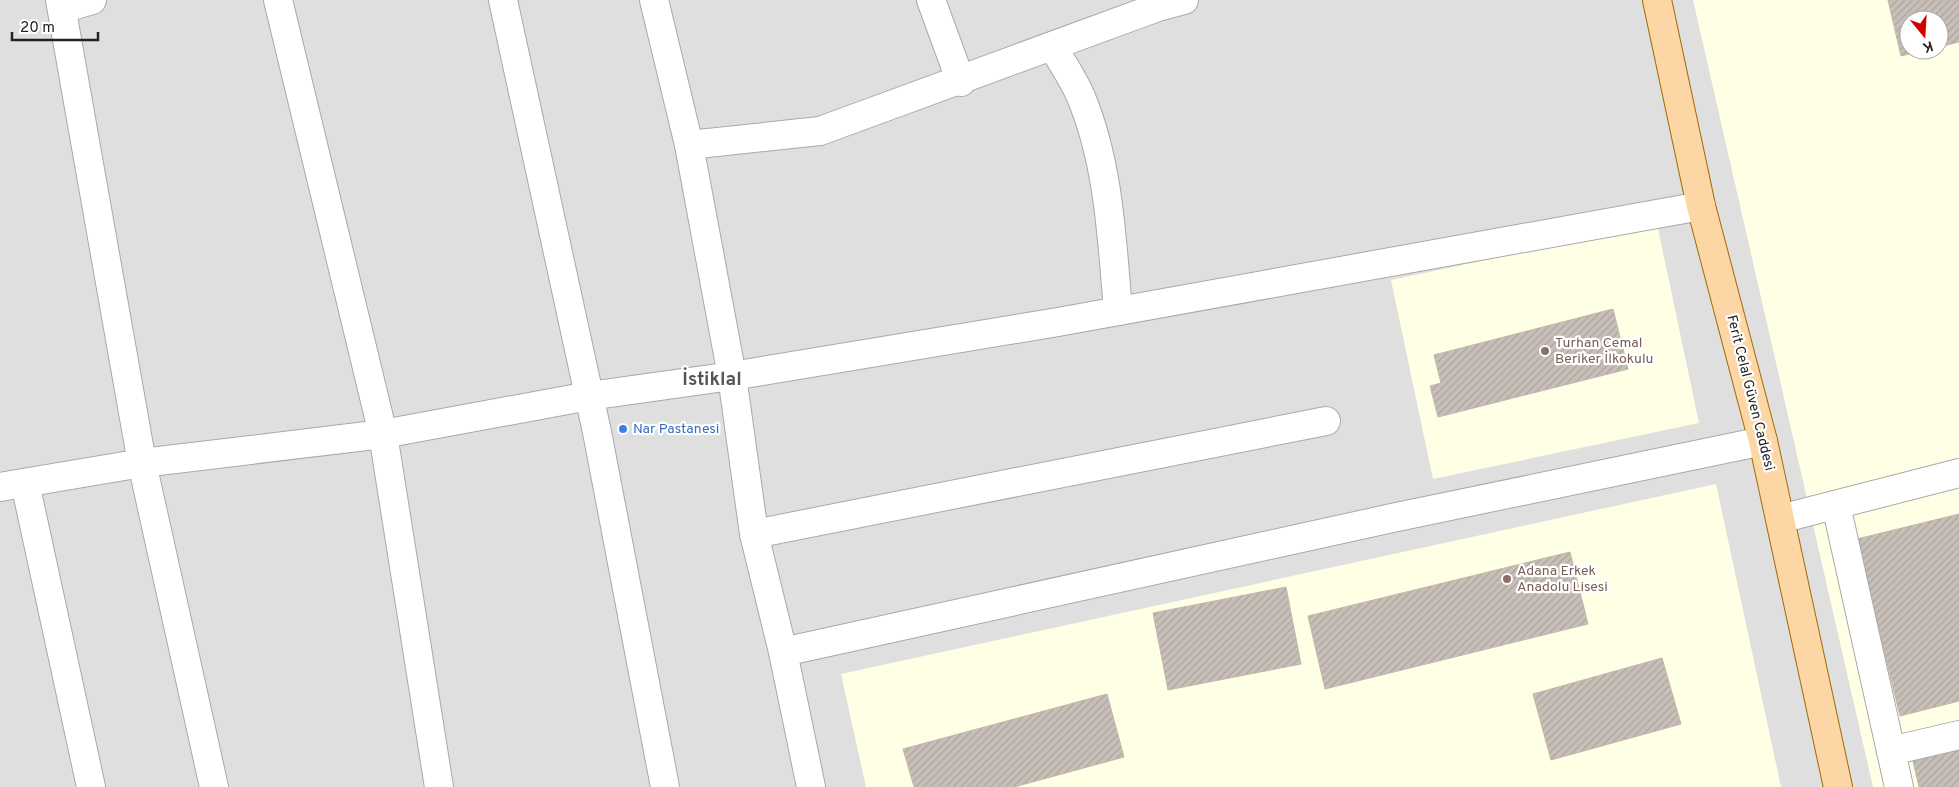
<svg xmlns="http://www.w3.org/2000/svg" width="1959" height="787" font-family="Overpass,sans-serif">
	<defs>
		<pattern id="building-hatch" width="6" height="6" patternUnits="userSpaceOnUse" patternTransform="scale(1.25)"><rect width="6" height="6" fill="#c7bfb8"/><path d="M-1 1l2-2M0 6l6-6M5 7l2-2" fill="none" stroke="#aba49e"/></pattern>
	</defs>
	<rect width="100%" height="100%" fill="#f2efe9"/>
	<path fill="#e0dfdf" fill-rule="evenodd" d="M0 0H1959V787H0ZM1909 20H1939V50H1909Z"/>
	<g fill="#ffffe5" fill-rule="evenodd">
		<path d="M1693 0H1959V787H1873ZM1909 20H1939V50H1909Z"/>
		<polygon points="1657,224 1699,423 1433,479 1391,280"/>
		<polygon points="1716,484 1781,787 866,787 841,674"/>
	</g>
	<g fill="url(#building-hatch)" stroke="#c4b6ab">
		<polygon points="1888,0 1959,0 1959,42 1939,47 1939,20 1909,20 1909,50 1925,50 1901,56"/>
		<polygon points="1613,309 1628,369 1438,417 1430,386 1441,383 1434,355"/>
		<polygon points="1959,514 1959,701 1900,716 1857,539"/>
		<polygon points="1570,552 1588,624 1325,689 1308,616"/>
		<polygon points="1286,587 1301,664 1168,690 1153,613"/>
		<polygon points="1662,658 1681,724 1551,760 1533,694"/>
		<polygon points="1107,694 1124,757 1014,787 914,787 903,749"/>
		<polygon points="1959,745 1959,787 1919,787 1912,757"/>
	</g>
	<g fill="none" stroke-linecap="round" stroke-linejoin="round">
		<g stroke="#a9a9a9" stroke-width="30">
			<g id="minor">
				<polyline points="60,0 142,463 214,787"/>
				<polyline points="278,0 383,434 439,787"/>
				<polyline points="503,0 597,432 665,787"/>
				<polyline points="654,0 689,145 732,376 754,534 783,652 811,787"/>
				<polyline points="931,0 961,82"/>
				<polyline points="62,9 92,0"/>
				<path d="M1053 47C1062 63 1074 80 1081 97 1109 164 1112 240 1118 311"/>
				<polyline points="689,145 820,131 1158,7 1184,0"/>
				<polyline points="25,483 91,787"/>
				<polyline points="0,487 142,463 383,434 589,396 732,376 1058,322 1701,206"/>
				<polyline points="1836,505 1899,787"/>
				<polyline points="1780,519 1959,473"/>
				<polyline points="754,534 1326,421"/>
				<polyline points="783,652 1392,518 1763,441"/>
				<polyline points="1891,751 1959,735"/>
			</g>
		</g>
		<g stroke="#a06b00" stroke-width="30">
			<polyline id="major" points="1657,0 1701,206 1763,441 1838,787"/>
		</g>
		<use href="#minor" stroke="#fff" stroke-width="28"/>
		<use href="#major" stroke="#fcd6a4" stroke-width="28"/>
	</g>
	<g fill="#8d6e63" stroke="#fff" stroke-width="2">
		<circle cx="1545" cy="351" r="5"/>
		<circle cx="1507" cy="579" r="5"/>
	</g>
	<circle fill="#3f7fe0" stroke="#fff" stroke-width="2" cx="623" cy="429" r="5"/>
	<g text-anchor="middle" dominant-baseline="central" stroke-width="4.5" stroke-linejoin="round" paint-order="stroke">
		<g font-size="14" fill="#785e54" stroke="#fff" text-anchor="start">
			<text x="1555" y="343">Turhan Cemal<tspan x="1555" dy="16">Beriker İlkokulu</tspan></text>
			<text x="1517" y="571">Adana Erkek<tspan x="1517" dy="16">Anadolu Lisesi</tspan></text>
		</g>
		<g font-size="14" fill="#222" stroke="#fff">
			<text transform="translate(1750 393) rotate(76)">Ferit Celal Güven Caddesi</text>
		</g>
		<g font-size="14" fill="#366cbe" stroke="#fff" text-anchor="start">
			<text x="633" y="429">Nar Pastanesi</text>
		</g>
		<g font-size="19" font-weight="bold" fill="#555" stroke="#fff">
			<text x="712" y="380">İstiklal</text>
		</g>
	</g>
	<g transform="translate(1924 35) rotate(162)"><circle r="24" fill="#ffffff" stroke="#a7a7a7"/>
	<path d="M0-4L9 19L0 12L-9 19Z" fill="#d40000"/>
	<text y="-8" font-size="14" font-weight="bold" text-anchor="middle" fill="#222222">K</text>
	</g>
	<path d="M12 32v8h86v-8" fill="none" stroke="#222222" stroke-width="2.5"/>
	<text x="20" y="32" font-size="15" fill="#222222" stroke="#ffffff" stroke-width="4" paint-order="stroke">20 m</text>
</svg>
